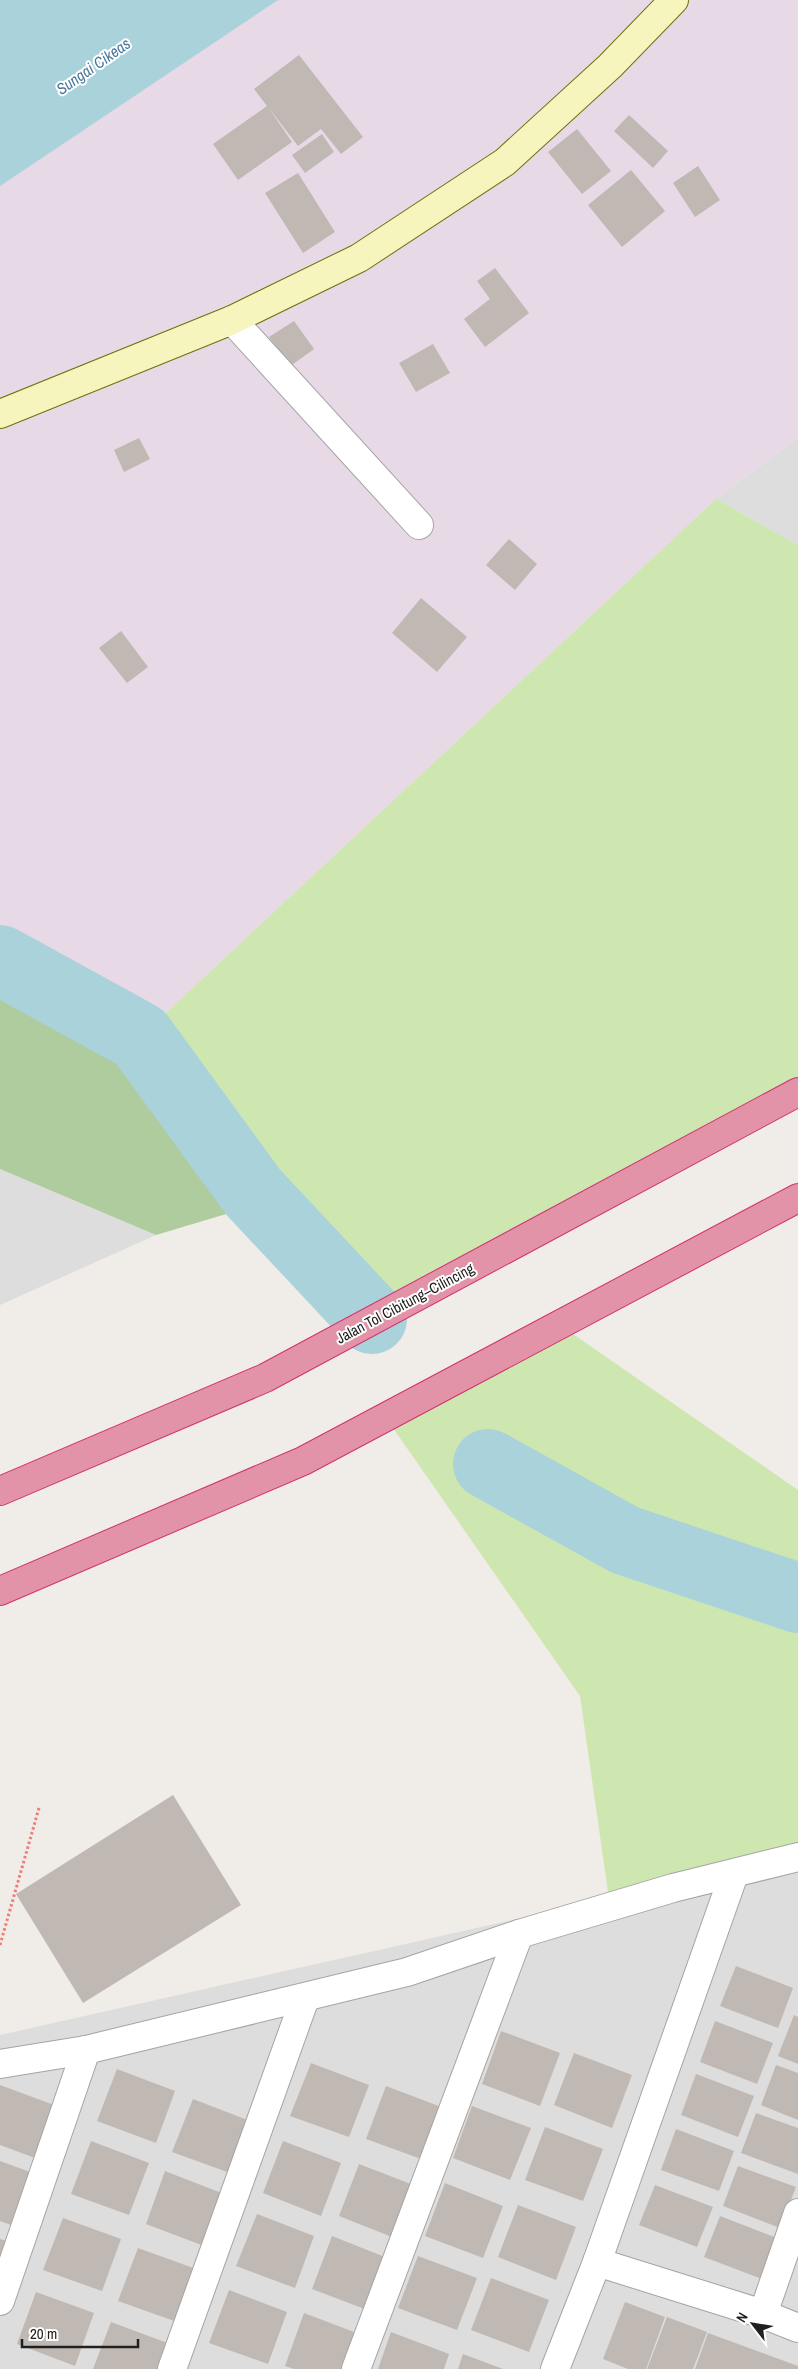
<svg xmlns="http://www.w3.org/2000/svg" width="798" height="2369" font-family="'Archivo Narrow',sans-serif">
	<rect width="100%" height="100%" fill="#f0ece7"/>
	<g fill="#dedddd">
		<polygon points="798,438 798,545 716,499"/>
		<polygon points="0,1169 156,1235 0,1305"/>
		<polygon points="798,1856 798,2369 0,2369 0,2035"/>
	</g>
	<polygon fill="#e8d9e6" points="277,0 798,0 798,438 716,499 140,1037 0,960 0,185"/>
	<g fill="#cee6b0">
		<polygon points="716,499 798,545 798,1090 372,1319 263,1203 140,1037"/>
		<polygon points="560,1325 798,1490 798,1856 609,1899 580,1696 386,1418"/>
	</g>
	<polygon fill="#aecc9e" points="0,960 140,1037 263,1203 156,1235 0,1169"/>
	<polygon fill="#aad2da" points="0,0 278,0 0,186"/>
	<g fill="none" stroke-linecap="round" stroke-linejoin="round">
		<g stroke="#aad2da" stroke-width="70">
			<polyline points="0,960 140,1037 253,1192 372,1319"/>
			<polyline points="488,1464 625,1540 798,1598"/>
		</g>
	</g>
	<g fill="#c0b8b3">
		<polygon points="299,55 363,137 341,154 321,129 298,146 268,107 292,142 238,180 213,144 267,106 254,89"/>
		<polygon points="629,115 668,151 653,168 614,131"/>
		<polygon points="577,129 611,171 582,194 548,152"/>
		<polygon points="322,134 334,152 305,173 292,155"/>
		<polygon points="698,166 720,200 695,217 673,183"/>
		<polygon points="631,170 665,211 622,247 588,205"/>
		<polygon points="298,173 335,232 303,253 265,193"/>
		<polygon points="495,268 529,313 485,347 464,319 490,299 477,281"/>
		<polygon points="294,321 314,349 289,367 269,337"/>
		<polygon points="433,344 450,373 416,392 399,363"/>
		<polygon points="139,438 150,459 124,472 114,450"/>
		<polygon points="509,539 537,564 515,590 486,565"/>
		<polygon points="421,598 467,637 437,672 392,633"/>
		<polygon points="121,631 148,667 127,683 99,648"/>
		<polygon points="173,1795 241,1905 83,2003 16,1894"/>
		<polygon points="736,1966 793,1988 778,2028 720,2006"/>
		<polygon points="794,2015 798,2017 798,2064 778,2056"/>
		<polygon points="715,2021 773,2043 757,2084 700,2062"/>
		<polygon points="501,2031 560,2053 540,2106 482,2084"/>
		<polygon points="574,2053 632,2075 612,2128 554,2105"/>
		<polygon points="311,2063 369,2085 349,2137 290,2116"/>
		<polygon points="776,2065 798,2073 798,2120 761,2105"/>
		<polygon points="117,2069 175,2091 156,2143 97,2121"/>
		<polygon points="696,2074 754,2096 738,2137 681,2115"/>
		<polygon points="0,2085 54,2105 35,2158 0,2145"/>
		<polygon points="386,2086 444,2108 424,2160 366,2139"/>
		<polygon points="193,2099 250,2121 230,2173 172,2152"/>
		<polygon points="472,2106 531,2128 510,2180 453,2158"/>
		<polygon points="756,2113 798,2128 798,2174 741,2153"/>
		<polygon points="545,2127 603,2149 583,2201 525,2180"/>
		<polygon points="676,2129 734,2151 719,2191 661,2170"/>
		<polygon points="91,2141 149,2163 129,2215 71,2194"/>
		<polygon points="283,2141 341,2163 321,2216 263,2193"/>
		<polygon points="0,2161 30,2172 11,2225 0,2221"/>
		<polygon points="359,2164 416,2186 397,2239 339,2216"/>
		<polygon points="738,2166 796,2187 780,2228 723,2206"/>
		<polygon points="165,2171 224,2194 204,2246 146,2224"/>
		<polygon points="445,2183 503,2206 483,2258 425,2236"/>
		<polygon points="655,2185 713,2207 697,2247 639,2225"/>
		<polygon points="518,2205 576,2227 556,2280 498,2257"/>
		<polygon points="257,2214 314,2236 295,2288 236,2266"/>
		<polygon points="720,2216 777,2238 762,2279 704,2257"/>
		<polygon points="63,2218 121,2239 102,2291 43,2270"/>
		<polygon points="332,2236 390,2259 370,2311 312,2289"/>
		<polygon points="0,2239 7,2241 0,2260"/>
		<polygon points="138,2248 196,2269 177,2322 118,2301"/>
		<polygon points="418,2256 477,2278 457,2330 398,2308"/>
		<polygon points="491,2278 549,2300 529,2352 471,2330"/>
		<polygon points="229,2290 287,2312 268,2364 209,2343"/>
		<polygon points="36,2292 94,2313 75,2366 17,2344"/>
		<polygon points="625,2302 665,2317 646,2369 628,2369 603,2359"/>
		<polygon points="304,2313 362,2335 349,2369 294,2369 285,2366"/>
		<polygon points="667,2317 707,2332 693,2369 647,2369"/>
		<polygon points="111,2322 170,2344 160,2369 93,2369"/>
		<polygon points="391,2332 449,2354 444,2369 378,2369"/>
		<polygon points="708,2333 798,2366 798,2369 695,2369"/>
		<polygon points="463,2354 503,2369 458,2369"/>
	</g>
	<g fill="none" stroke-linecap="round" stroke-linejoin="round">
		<g stroke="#a4a4a4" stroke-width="30">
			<g id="street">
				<polyline points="232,320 419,525"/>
				<polyline points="0,2064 86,2050 407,1972 519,1934 673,1888 798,1857"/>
				<polyline points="597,2262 763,2314 798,2328"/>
				<polyline points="0,2301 86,2050"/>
				<polyline points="763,2314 798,2213"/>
				<polyline points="172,2369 305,1998"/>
				<polyline points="356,2369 519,1934"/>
				<polyline points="555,2369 597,2262 734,1874"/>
			</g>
		</g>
		<g stroke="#6d720c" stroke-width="30">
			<polyline id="secondary" points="0,414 232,320 359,258 505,162 610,66 674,0"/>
		</g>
		<g stroke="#d13171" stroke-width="30">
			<g id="highway">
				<polyline points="0,1491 265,1378 798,1092"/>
				<polyline points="0,1591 303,1461 798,1198"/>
			</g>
		</g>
		<polyline stroke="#f17b76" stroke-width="3" stroke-dasharray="2.5 2.5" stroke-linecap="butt" points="0,1945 39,1808"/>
		<use href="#street" stroke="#fff" stroke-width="28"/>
		<use href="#secondary" stroke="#f6f5be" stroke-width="28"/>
		<use href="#highway" stroke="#e293a7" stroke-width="28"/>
	</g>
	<g text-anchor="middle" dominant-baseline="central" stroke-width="4" stroke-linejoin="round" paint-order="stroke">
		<g font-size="15" fill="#202020" stroke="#fff">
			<text transform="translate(405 1303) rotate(-28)">Jalan Tol Cibitung–Cilincing</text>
		</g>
		<g font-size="16" font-style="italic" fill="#4b789b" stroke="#fff">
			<text transform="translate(93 66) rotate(-35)">Sungai Cikeas</text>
		</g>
	</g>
	<g transform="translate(753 2324) rotate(301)" stroke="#ffffff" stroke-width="4" paint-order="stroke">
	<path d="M0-4L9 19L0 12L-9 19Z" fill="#202020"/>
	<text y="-8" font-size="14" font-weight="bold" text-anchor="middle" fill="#202020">N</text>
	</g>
	<path d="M22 2339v8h116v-8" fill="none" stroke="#202020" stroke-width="2.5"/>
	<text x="30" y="2339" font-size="15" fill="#202020" stroke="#ffffff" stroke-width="4" paint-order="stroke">20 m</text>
</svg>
